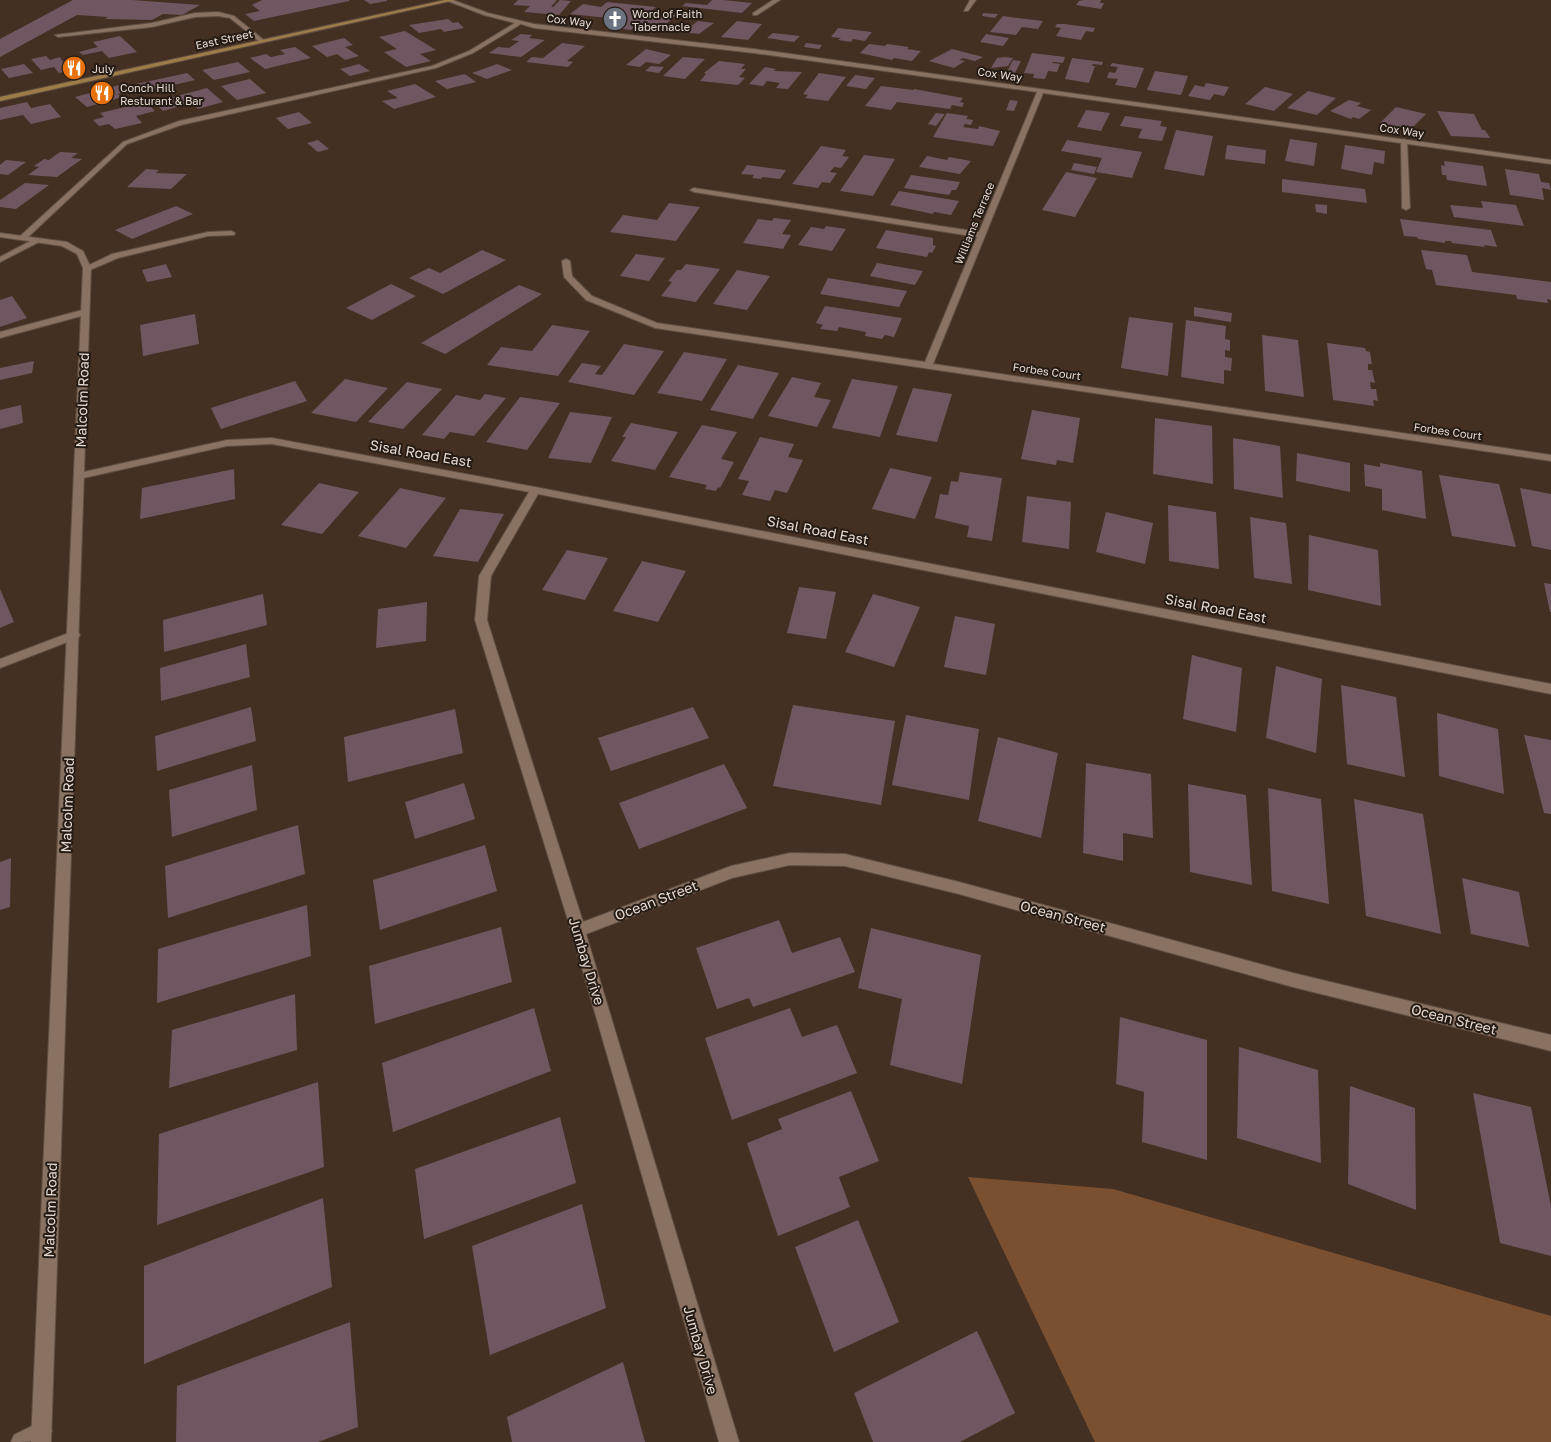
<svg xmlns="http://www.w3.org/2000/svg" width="1551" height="1442" font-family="'Golos Text',sans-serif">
	<rect width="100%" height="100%" fill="#443022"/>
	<polygon fill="#7a5031" points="968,1177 1113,1189 1551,1316 1551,1442 1095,1442"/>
	<g fill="#6f5661">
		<polygon points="73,0 132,0 200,5 182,15 163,14 152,20 105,19 108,17 77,15 0,57 0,39"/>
		<polygon points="262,0 349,0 349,1 254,21 245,14 260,11 252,5"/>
		<polygon points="364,0 387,0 387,1 370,4"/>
		<polygon points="518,0 557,0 551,7 553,7 560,0 571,1 559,15 524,12 530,6 513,5"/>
		<polygon points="712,0 723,0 752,3 742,13 682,6 686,3 707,5"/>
		<polygon points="1084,0 1101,0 1100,3 1104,3 1101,9 1076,5 1079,1"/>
		<polygon points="607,2 656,7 650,12 676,15 665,25 648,23 642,29 633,28 631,30 616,28 619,26 610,25 617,19 570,14 583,4 601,7"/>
		<polygon points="983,13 998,14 995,18 982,16"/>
		<polygon points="1003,16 1043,21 1038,29 1022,27 1016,35 990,32"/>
		<polygon points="448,19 453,23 458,22 464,28 444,32 441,29 419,33 409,25"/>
		<polygon points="698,21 714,23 699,34 683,32"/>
		<polygon points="737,21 762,24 748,40 721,37"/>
		<polygon points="1057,24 1064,24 1095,28 1093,32 1086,31 1081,40 1056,36 1061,28 1055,27"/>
		<polygon points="838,28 872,32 865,41 853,39 851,42 838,40 841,38 831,37"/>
		<polygon points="405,31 436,50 420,54 431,61 406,67 384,52 397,49 379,37"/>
		<polygon points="773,33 800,36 794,42 767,38"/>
		<polygon points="521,34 532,35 529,38 545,40 521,57 489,53 498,47 509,48 519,41 511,40"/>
		<polygon points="986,34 1009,38 1003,46 980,42"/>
		<polygon points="120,36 137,52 109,58 102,51 83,55 79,52 98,47 93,42"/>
		<polygon points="344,38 353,45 345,47 359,56 345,60 337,54 327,57 312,46"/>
		<polygon points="562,43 585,46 567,61 573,62 568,67 526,62 532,57 543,58"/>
		<polygon points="806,43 822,45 819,49 804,47"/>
		<polygon points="869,44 885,46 887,44 909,47 907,49 921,51 912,61 894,58 892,60 860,53"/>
		<polygon points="295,47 311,58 265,69 250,58 266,54 271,57 285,54 280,50"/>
		<polygon points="646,49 671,55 659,64 646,62 640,67 626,65"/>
		<polygon points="952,49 983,57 975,61 963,58 959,60 965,61 954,68 929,61"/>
		<polygon points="1032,53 1065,57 1063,63 1053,62 1052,63 1060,64 1057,72 1048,71 1045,79 1033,78 1034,74 1024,73"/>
		<polygon points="46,56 50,60 60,57 62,61 75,58 84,67 59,73 54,67 41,70 31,59"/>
		<polygon points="683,57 705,59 685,79 663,76"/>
		<polygon points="1005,57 1013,58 1008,66 991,68 997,58"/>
		<polygon points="1072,58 1103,62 1102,65 1093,64 1092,66 1095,66 1089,83 1065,79"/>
		<polygon points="1013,60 1021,61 1015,73 1007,72"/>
		<polygon points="719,61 745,64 741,69 746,69 739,77 745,78 738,85 700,81 706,74 704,73"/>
		<polygon points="238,62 250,72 214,80 202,70"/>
		<polygon points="1112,63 1144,68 1136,88 1115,85 1118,79 1107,78 1109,72 1115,73 1118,67 1110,66"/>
		<polygon points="24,64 33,73 9,78 1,69"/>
		<polygon points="359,64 370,71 350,76 340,69"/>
		<polygon points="497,64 512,70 487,79 472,73"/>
		<polygon points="651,66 664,67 659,73 645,71"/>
		<polygon points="765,67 776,69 774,71 802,72 788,89 776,88 780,83 767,81 763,86 749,84"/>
		<polygon points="1155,71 1188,76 1181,95 1147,90"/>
		<polygon points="187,73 195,80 144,92 136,84"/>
		<polygon points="819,73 846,77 828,101 805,98 808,95 803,94"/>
		<polygon points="465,74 476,82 447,89 435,81"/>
		<polygon points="855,75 875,78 866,89 846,86"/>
		<polygon points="250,79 266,93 237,100 221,86"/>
		<polygon points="1206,83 1229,87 1224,96 1214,94 1210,100 1188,96 1195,85 1204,87"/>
		<polygon points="415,84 436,97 394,109 382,101 398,98 387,91"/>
		<polygon points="119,85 127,91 118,94 122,97 87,107 75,97"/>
		<polygon points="881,86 913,90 914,89 963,98 960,102 964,103 962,107 952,105 950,109 897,102 891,110 865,106"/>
		<polygon points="1265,87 1293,94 1274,111 1245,104"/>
		<polygon points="207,88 223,102 198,109 192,103 163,111 154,102"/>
		<polygon points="1308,91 1336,98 1317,115 1287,108"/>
		<polygon points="1010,100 1018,101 1014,111 1006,110"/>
		<polygon points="1349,100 1361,103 1357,106 1371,110 1359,119 1353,117 1351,119 1330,111"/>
		<polygon points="27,102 31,108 50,104 61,117 31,124 23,115 0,120 0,108"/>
		<polygon points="146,102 155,111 136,116 142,123 115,129 109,124 99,126 93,120 104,117 100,113"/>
		<polygon points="1396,107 1426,114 1410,130 1380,123"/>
		<polygon points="1086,110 1110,113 1101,131 1077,127"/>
		<polygon points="1437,111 1474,114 1482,130 1485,130 1490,138 1451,136"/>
		<polygon points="299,112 312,123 288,129 276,118"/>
		<polygon points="936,113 945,114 936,126 928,124"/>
		<polygon points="947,113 968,116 966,119 973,120 971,125 965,124 963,127 978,129 979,126 1000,131 993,146 933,137"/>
		<polygon points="1125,116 1162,121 1160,126 1167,127 1162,141 1138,138 1142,129 1120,126"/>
		<polygon points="1176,130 1213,136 1204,176 1164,169"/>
		<polygon points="1290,139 1317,143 1314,166 1285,161"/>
		<polygon points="318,140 329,149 318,152 307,143"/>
		<polygon points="1067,140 1142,152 1132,178 1096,172 1102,158 1061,151"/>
		<polygon points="1227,145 1266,150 1265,164 1225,159"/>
		<polygon points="1345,145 1385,151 1384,164 1374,162 1372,175 1341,169"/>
		<polygon points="821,146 846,150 842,156 849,157 841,168 834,167 830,172 837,173 830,183 822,182 818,188 792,184"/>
		<polygon points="60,152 78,153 71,158 82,159 57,177 28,175 39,167 34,166 44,159 49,160"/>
		<polygon points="864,155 895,159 873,196 840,191"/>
		<polygon points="927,156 947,160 949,157 971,161 960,174 919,167"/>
		<polygon points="6,160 26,162 8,175 0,174 0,165"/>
		<polygon points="1444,161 1483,166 1487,186 1447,180 1446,175 1442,175 1441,165 1445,166"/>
		<polygon points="1074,163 1097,167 1094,174 1071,170"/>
		<polygon points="747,165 786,170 780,179 762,177 761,179 752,178 754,175 741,174"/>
		<polygon points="146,169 159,170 156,173 187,174 171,189 127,187"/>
		<polygon points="1505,169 1539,174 1541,182 1549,183 1551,190 1542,188 1544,200 1510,195"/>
		<polygon points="1066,172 1097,178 1075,217 1042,210"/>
		<polygon points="911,175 960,182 956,190 952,190 949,195 904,188"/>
		<polygon points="1282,179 1365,189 1367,203 1282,192"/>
		<polygon points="25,183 49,185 16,209 0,207 0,200"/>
		<polygon points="899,191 959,201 951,215 934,212 933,214 890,205"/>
		<polygon points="1481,201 1516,205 1524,226 1454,217 1450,205 1483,208"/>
		<polygon points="669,203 700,207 676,241 610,232 623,215 657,220"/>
		<polygon points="1315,204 1327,205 1327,214 1316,212"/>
		<polygon points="176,206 193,214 132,239 115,230"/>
		<polygon points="774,218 791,220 782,234 791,235 783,249 743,243 758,219 772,221"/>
		<polygon points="1400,219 1491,230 1497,247 1484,245 1485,247 1452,243 1451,241 1445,241 1445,243 1418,239 1417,237 1404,236"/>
		<polygon points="826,226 846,229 832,251 798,245 811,227 824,229"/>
		<polygon points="886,230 933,238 933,245 936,246 932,253 929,252 927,257 876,248"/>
		<polygon points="482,250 506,260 443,294 409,278 429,268 440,273"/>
		<polygon points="1421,250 1467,255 1472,272 1551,282 1551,300 1547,299 1548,303 1517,299 1516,295 1436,285 1432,270 1426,269"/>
		<polygon points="636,254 665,258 649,281 620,276"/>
		<polygon points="877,263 923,271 915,285 870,276"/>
		<polygon points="166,264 172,277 147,282 142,270"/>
		<polygon points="686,264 720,269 696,302 661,296 672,282 668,281 677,270 681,270"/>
		<polygon points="737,270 770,276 747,310 713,304"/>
		<polygon points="828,278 907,291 899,307 820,294"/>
		<polygon points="391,284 416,296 372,320 346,308"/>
		<polygon points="519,285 542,294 445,354 421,343"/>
		<polygon points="12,296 27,318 0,327 0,300"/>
		<polygon points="825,306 902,318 894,337 885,335 882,339 865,336 866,332 839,327 837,331 820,329 823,325 816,323"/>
		<polygon points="1194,307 1232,313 1231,322 1194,316"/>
		<polygon points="195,314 199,344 143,356 140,325"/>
		<polygon points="1129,317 1173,323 1168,376 1121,368"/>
		<polygon points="1186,320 1226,326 1225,339 1230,340 1230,351 1225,350 1225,357 1232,358 1231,371 1224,370 1224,384 1181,377"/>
		<polygon points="552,325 590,331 558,376 487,365 501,347 532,351"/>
		<polygon points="1262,335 1298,340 1304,397 1265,391"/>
		<polygon points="1327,343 1365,348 1366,351 1370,352 1372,364 1368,364 1368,370 1372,370 1375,383 1370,382 1371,389 1376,389 1378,401 1373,400 1374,406 1333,400"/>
		<polygon points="624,344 664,351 634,395 568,382 582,363 601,366 595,374 602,375"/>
		<polygon points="684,352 727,359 702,401 657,393"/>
		<polygon points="34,361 32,373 0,380 0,368"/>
		<polygon points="738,365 779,373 753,419 710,410"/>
		<polygon points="792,377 821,383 814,397 831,400 817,427 768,416"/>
		<polygon points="345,379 388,388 356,422 311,413"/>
		<polygon points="852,379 898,386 880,437 832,428"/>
		<polygon points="295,381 307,401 221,429 211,408"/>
		<polygon points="407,382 442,389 403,429 368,422"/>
		<polygon points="913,388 952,394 937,442 896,435"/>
		<polygon points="485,394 506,398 474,436 450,432 444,439 422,435 456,395 480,400"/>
		<polygon points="520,397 560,403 527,450 486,442"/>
		<polygon points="21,405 23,423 0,429 0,410"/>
		<polygon points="1032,410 1080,418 1073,463 1057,460 1056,465 1021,459"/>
		<polygon points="570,412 612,417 591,463 548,458"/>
		<polygon points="1155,418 1212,426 1213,484 1153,474"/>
		<polygon points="631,423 678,432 655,470 611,461 626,437 622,437"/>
		<polygon points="702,425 737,432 721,459 734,462 720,488 718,487 716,491 705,489 707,485 669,477"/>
		<polygon points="760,437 794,444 788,457 803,460 787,493 775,490 770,501 742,495 749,481 738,479"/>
		<polygon points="1233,438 1280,446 1283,498 1234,489"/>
		<polygon points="1297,453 1350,463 1350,492 1296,481"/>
		<polygon points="1380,463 1422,471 1426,519 1382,510 1382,489 1365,486 1364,464 1380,467"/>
		<polygon points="890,468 932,477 915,519 872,509"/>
		<polygon points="234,469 235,499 140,519 142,488"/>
		<polygon points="960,472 1002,478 992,541 967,537 969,526 935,518 940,494 948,495 951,481 958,482"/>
		<polygon points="1439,475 1499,484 1516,547 1452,536"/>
		<polygon points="319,483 359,492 322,534 281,525"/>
		<polygon points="400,488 446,498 406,548 358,536"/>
		<polygon points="1520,488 1551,494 1551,550 1532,546"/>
		<polygon points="1027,496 1071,502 1069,549 1022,542"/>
		<polygon points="1168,505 1216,512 1219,569 1169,561"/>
		<polygon points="460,509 504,514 478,562 433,556"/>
		<polygon points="1106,512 1153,523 1145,564 1096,552"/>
		<polygon points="1250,517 1286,523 1292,584 1254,578"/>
		<polygon points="1309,535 1378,550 1381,606 1308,590"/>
		<polygon points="567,550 608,558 585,600 542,590"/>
		<polygon points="642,561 686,571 658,622 613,611"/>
		<polygon points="1544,583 1551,584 1551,612 1550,612"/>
		<polygon points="799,587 836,592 826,639 787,633"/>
		<polygon points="0,589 14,622 0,628"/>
		<polygon points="263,594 267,625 164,652 163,620"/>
		<polygon points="873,594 920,607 894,667 845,652"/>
		<polygon points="427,602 426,641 376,648 378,609"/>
		<polygon points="955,616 995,624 986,675 944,667"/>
		<polygon points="246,644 250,677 161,701 160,668"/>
		<polygon points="1192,655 1242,668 1236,732 1183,719"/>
		<polygon points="1276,666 1322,679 1316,753 1266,738"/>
		<polygon points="1341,685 1396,697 1405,777 1347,764"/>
		<polygon points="793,705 895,721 881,805 773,786"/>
		<polygon points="251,707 256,741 157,771 155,736"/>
		<polygon points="693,707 709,738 611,771 598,738"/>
		<polygon points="455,709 463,753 348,782 344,737"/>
		<polygon points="1437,713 1498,729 1504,794 1439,776"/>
		<polygon points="906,715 979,729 969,800 892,785"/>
		<polygon points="1524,735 1551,740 1551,814 1544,813"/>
		<polygon points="998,737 1058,753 1041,838 978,821"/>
		<polygon points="1086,763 1151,774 1153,838 1123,833 1123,861 1083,853"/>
		<polygon points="724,764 747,808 639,849 619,803"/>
		<polygon points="252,765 257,810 172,837 169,790"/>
		<polygon points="464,783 475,819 415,839 405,802"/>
		<polygon points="1188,784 1246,795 1252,885 1190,872"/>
		<polygon points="1268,788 1321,799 1329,904 1272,891"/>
		<polygon points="1354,799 1423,814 1441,934 1366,916"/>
		<polygon points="298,825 305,874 168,918 165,866"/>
		<polygon points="485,845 497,891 380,930 373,880"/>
		<polygon points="11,858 10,907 0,910 0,862"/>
		<polygon points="1462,878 1519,892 1529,947 1471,934"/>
		<polygon points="307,905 311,956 157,1003 158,949"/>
		<polygon points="779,920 792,953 840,937 855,972 753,1007 749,998 717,1009 696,948"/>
		<polygon points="501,927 512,982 375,1024 369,966"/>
		<polygon points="871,928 981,955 962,1084 890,1065 902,999 858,988"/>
		<polygon points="295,994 297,1050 169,1088 172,1030"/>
		<polygon points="534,1008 551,1071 393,1132 382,1063"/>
		<polygon points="790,1008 802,1037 837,1025 857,1073 732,1120 705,1038"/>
		<polygon points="1120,1017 1207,1040 1207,1160 1142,1142 1144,1092 1116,1084"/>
		<polygon points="1239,1047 1318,1070 1321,1163 1237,1138"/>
		<polygon points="318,1082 324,1167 157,1225 159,1134"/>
		<polygon points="1350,1086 1415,1108 1416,1210 1348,1184"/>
		<polygon points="851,1091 879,1161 839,1177 850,1207 778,1236 747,1143 782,1129 778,1119"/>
		<polygon points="1473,1093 1531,1107 1551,1206 1551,1256 1500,1243"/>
		<polygon points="560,1117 576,1183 424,1239 415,1169"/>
		<polygon points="323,1198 332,1287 144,1364 144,1266"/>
		<polygon points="582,1204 606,1308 490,1355 472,1246"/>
		<polygon points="858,1220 899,1322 834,1352 795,1247"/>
		<polygon points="350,1322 358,1427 318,1442 176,1442 177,1386"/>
		<polygon points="977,1331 1015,1413 960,1442 873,1442 854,1393"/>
		<polygon points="623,1362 645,1442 512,1442 507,1417"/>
	</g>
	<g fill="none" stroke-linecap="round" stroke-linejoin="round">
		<g stroke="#5f4e41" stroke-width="2">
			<g id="service">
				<polygon points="218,12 234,16 265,41 260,42 230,18 218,16 195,17 152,27 58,37 55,35 152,23 195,13"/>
				<polygon points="1404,139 1407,141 1410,208 1406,210 1402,208 1401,141"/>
				<polygon points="231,231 235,233 234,235 208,236 118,258 90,270 83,268 112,254 208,232"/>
			</g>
		</g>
		<g stroke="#5f4e41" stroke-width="2">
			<g id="minor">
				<polygon points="445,0 453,0 488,13 534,24 754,49 1551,160 1551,164 1043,93 933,364 1551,455 1551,461 655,328 586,300 564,277 562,261 566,259 570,261 572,276 592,296 657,323 925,362 977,237 694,192 690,190 694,188 979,232 1037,92 754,53 534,28 521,24 473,53 436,68 181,125 127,144 25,240 18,238 123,142 179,121 432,66 469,51 515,23 484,15"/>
				<polygon points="773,0 780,0 757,15 753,15 753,13"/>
				<polygon points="970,0 976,0 968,11 964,11"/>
				<polygon points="36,238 43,240 0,262 0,257"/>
				<polygon points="86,309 89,310 89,314 0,338 0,332"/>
				<polygon points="272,438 535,487 1551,684 1551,694 538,494 491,576 487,620 583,922 731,866 790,853 845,854 959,882 1293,973 1551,1035 1551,1051 1293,987 959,894 845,866 790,865 732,878 586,934 739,1442 719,1442 571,930 475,620 479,576 529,492 272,444 227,446 79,479 74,476 79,473 227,440"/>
				<polygon points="74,631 78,632 80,635 78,638 0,668 0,659"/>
				<path d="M42 1421 49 1424 52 1431C45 1442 26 1442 11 1442L14 1435Z"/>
			</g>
		</g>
		<g stroke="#5f4e41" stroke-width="2">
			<polygon id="tertiary" points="0,233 67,242 83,251 91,268 51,1442 31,1442 83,268 77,254 62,246 0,237"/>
		</g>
		<g stroke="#5f4e41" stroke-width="2">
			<polygon id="secondary" points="445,0 455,0 0,101 0,97"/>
		</g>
		<use href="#service" fill="#897262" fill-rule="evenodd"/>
		<use href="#minor" fill="#897262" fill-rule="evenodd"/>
		<use href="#tertiary" fill="#897262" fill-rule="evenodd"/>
		<use href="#secondary" fill="#9d7c48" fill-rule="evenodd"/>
	</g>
	<defs>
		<g id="church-disc" transform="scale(1.25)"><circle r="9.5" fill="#6b7280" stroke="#241b14"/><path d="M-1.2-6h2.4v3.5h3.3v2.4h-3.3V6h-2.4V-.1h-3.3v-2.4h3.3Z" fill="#fff"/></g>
		<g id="restaurant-disc" transform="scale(1.25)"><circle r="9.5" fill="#e8710a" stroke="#241b14"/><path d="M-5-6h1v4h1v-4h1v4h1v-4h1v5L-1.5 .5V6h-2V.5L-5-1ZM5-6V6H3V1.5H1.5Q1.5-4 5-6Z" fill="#fff"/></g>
	</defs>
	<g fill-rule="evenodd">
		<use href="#church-disc" x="615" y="19"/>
		<use href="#restaurant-disc" x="74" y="68"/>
		<use href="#restaurant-disc" x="102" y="93"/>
	</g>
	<g text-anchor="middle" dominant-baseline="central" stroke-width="4" stroke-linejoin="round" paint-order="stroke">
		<g font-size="11" fill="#e6d9d0" stroke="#241b14" text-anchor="start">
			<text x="632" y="13">Word of Faith<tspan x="632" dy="13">Tabernacle</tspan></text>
			<text x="92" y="68">July</text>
			<text x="120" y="87">Conch Hill<tspan x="120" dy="13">Resturant &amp; Bar</tspan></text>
		</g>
		<g font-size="11" fill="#e6d9d0" stroke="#241b14">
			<text transform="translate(569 20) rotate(7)">Cox Way</text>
			<text transform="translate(224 39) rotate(-12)">East Street</text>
			<text transform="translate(1000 74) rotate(8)">Cox Way</text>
			<text transform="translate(1402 130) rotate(8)">Cox Way</text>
			<text transform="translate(974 223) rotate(-68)">Williams Terrace</text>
			<text transform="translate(1047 371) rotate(8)">Forbes Court</text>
			<text transform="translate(1448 431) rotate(8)">Forbes Court</text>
		</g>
		<g font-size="14" fill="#e6d9d0" stroke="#241b14">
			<text transform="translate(82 400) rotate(-88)">Malcolm Road</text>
			<text transform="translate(421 453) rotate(10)">Sisal Road East</text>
			<text transform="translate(818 530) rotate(11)">Sisal Road East</text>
			<text transform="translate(1216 608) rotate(11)">Sisal Road East</text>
			<text transform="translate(67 805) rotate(-88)">Malcolm Road</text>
			<text transform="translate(656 900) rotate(-21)">Ocean Street</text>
			<text transform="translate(1063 916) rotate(15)">Ocean Street</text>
			<text transform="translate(587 961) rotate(73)">Jumbay Drive</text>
			<text transform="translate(1454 1019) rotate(14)">Ocean Street</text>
			<text transform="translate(50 1210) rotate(-88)">Malcolm Road</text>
			<text transform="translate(701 1350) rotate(74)">Jumbay Drive</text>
		</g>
	</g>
</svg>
